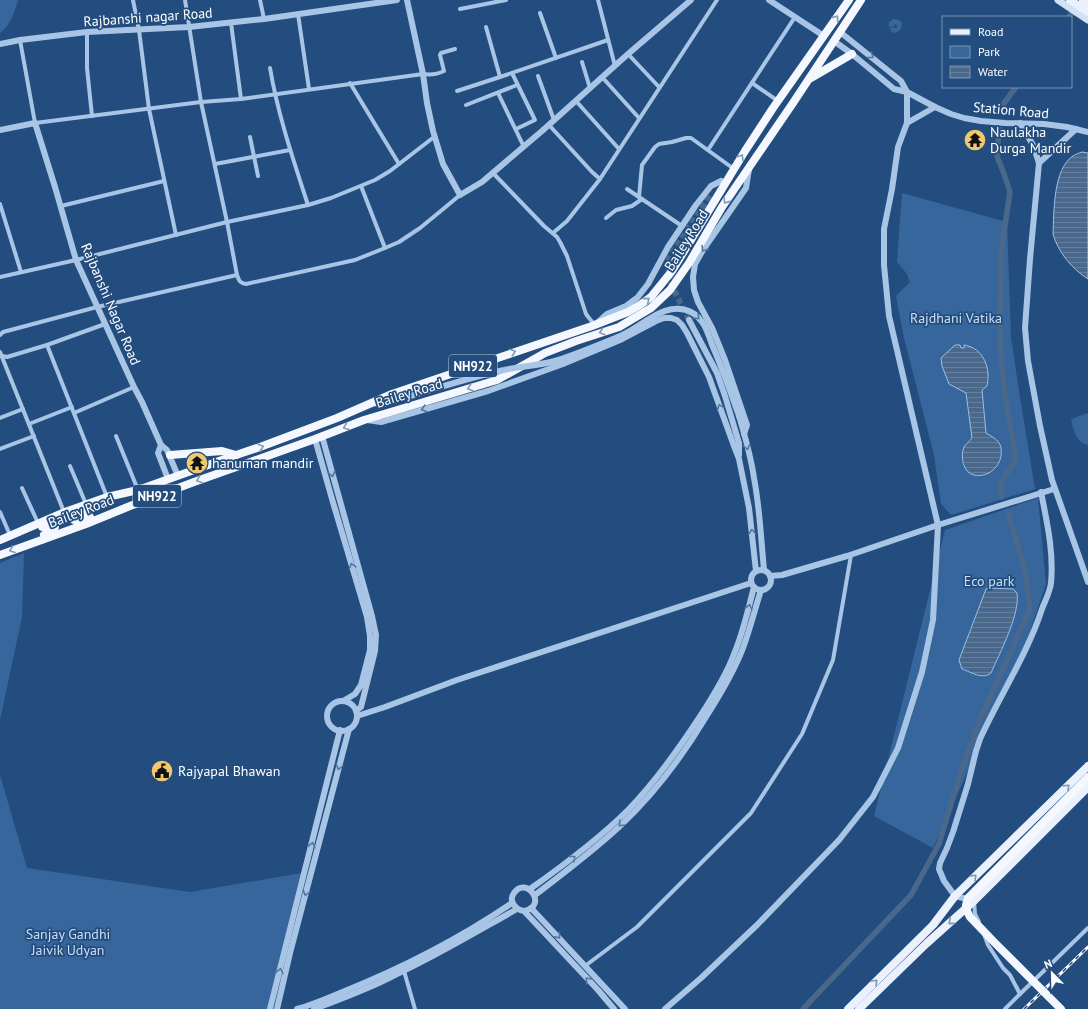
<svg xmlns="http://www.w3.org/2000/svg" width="1088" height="1009" font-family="'PT Sans',sans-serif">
	<defs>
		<pattern id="water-rules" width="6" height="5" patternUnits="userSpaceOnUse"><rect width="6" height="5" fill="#4a688c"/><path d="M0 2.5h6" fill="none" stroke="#657f9d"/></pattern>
	</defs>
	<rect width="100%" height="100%" fill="#234d7e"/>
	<g fill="#37669c">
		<path d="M0 0H18V1C14 13 11 25 0 33Z"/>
		<polygon points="894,19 899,20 902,23 901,29 896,33 892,32 889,28 894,27 895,28 897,28 897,25 895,24 894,26 889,27 889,22"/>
		<polygon points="902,193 1007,222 1011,338 1020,397 1035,489 951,515 941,504 934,455 904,338 896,296 910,282 907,274 897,262"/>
		<path d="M1088 413V445C1076 442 1074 431 1071 420L1074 418Z"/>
		<polygon points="1038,498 1046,584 1026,643 933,848 874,816 945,530"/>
		<polygon points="24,553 22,617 0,720 0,563"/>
		<polygon points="0,775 27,868 190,892 302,873 269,1009 0,1009"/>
	</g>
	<g fill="url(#water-rules)" stroke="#9cc0e7">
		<path d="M1082 152 1088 153V279C1072 269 1058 252 1053 234 1054 212 1053 169 1073 156 1076 154 1079 153 1082 152Z"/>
		<path d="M955 345H960L961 348H964V345C984 348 991 369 987 386L982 390 986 433C996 439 1003 442 1001 456 999 468 987 478 974 475 963 473 960 456 964 447 966 444 970 441 972 438L966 393 949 384 942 366 941 358Z"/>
		<path d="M989 588 1013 589 1017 593C1020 615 1000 652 991 673 982 680 971 672 962 669L959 660 986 589Z"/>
	</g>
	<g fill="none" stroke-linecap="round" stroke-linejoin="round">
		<g stroke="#4a688c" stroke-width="5.5">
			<polyline points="1069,17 1076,7"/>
			<polyline points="999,110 1016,87"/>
			<polyline points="999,129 997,156 1004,174 1010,192 1001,253 1000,346 1005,395 1014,448 1015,461 1000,484 1002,497"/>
			<polyline points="803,1009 911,895 939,844 961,771 981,717 1030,609 1025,570 1008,513"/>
		</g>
		<polyline stroke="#446891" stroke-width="6" stroke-dasharray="6 3" stroke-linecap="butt" points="689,320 671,284 668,269 669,258 711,194"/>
		<g stroke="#a8c5e6" stroke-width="4">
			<polyline points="133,0 139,30 149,109 176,235"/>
			<polyline points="185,0 201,102 227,222 237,275"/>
			<polyline points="260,0 264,19"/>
			<polyline points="598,0 615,66"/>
			<polyline points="460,9 506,0"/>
			<polyline points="540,13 556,58"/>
			<polyline points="298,14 309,89"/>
			<polyline points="231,23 241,99"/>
			<polyline points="486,27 500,77"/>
			<polyline points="87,32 87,68 92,116"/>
			<path d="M20 40 35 123 201 102 241 99 423 74C430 75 438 74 444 71L440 55 441 53 455 49"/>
			<polyline points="628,54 659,87"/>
			<polyline points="582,62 590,88"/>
			<path d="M270 68C278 115 293 159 308 205"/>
			<polyline points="512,73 535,120 516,129"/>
			<polyline points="538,76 554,120"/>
			<polyline points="602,77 639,118"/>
			<polyline points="350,83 399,164"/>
			<polyline points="752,83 778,101"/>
			<polyline points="457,91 500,77 608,40"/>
			<polyline points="498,93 524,147"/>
			<polyline points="576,101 619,149"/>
			<polyline points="466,105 517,85"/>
			<polyline points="549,125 592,172 600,179"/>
			<polyline points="250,137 258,176"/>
			<polyline points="708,150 795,17"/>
			<polyline points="215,164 290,150"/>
			<polyline points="493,173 544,226 557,237 560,242 567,256 586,314 589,318 595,325"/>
			<polyline points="361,186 385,248"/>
			<polyline points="627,189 682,226"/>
			<polyline points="639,197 642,165 655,147 659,144 672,142 686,138 691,138 734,169"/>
			<polyline points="0,204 21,272"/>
			<polyline points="61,206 164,181"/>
			<polyline points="606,218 616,210 632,206 642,199"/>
			<polyline points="553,233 567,221 600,179 717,0"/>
			<polyline points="0,277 76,260 227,222 308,205 331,198 375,180 390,171 434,137"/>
			<path d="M0 335 3 332 97 307 237 275C239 281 240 283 246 284L355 260 385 248 399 242 420 228 442 210 460 195"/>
			<polyline points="47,345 107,497"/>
			<polyline points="0,352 64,512"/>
			<polyline points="2,356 7,357 47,345 105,324"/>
			<polyline points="74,413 134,387"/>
			<polyline points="0,418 23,409"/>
			<polyline points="29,424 72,407"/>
			<polyline points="116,436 138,490"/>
			<polyline points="0,449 34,436"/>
			<polyline points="70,466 86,504"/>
			<polyline points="22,488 38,523"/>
			<polyline points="0,512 10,535"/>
			<polyline points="974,902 975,914 979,922"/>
			<polyline points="984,934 988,945 1003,968 1010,975 1020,994 1005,1009"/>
			<polyline points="585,966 637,927 751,813 802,734 833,660 851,555"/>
			<polyline points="404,971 415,1009"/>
			<polyline points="1020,994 1088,928"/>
		</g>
		<g stroke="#a8c5e6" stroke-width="6">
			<polyline points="407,0 423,74 427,103 433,131 443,164 460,195 482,182 542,131 628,54 691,0"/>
			<polyline points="769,0 824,36"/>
			<polyline points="834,41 852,54 894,89 907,92 935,107 951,114 964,118 981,121 1005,123 1044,124 1067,127 1088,132"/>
			<polyline points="0,44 20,40 87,32 189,27 264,19 397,0"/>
			<polyline points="907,123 935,107"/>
			<polyline points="1020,123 1033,145 1039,163 1030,259 1025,328 1028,361 1040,426 1052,480 1088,582"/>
			<polyline points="0,130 35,123 55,187 76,260 134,387 142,402 161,445 167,450 178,476"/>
			<polyline points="1039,163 1076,129"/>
			<polyline points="689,320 717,373 725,396 739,443 739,455"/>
			<polyline points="596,324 607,314 626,306 637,298 648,284 668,247 696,205 711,186 721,181"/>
			<polyline points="371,403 384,404 410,396"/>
			<path d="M739 416C745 436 751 457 754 478 760 509 761 540 764 570"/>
			<polyline points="367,420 381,422 488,391 563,364 620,340 656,321 664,318 671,318 677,320 682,325 687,333 709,377 734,446 739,459 749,508 756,571"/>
			<polyline points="744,434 747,425 725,360 712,328 698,302 694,290 693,277 695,264 703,250 746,188 749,169"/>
			<polyline points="322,436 372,616 376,635 375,651 361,707 356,711"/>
			<polyline points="315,439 332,499 367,617 370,636 370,650 361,685 355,694 343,701"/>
			<polyline points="161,445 158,453 168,479"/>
			<circle cx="761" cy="580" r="10"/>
			<polyline points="770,576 782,575 847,556 938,525 1054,489"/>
			<circle cx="342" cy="716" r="15"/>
			<polyline points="357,716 385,707 457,680 751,583"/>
			<path d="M530 889C564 865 599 839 629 809 656 781 678 750 699 718 712 698 726 676 734 654 743 633 748 610 754 587"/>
			<path d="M535 895C564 873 593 851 620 826 654 794 682 757 706 717 720 695 734 672 743 648 750 629 755 609 761 590"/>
			<path d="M971 900 955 896 944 881 939 869 940 863 947 848 953 832 968 784 976 751 980 739C1000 695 1027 655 1042 609 1045 601 1050 592 1051 583 1054 553 1047 522 1041 492"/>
			<polyline points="531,908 625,1009"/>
			<path d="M524 911C549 906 526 875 514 893 508 901 516 910 524 911L598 990 614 1009"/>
			<polyline points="270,1009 340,730"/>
			<polyline points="277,1009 290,953 349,729"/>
			<path d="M297 1009C312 1005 326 999 340 993 400 969 459 939 512 903"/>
			<path d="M314 1009C341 999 368 989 393 976 436 956 476 932 517 909"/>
			<polyline points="665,1009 701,978 757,925 839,840 873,797 898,748 922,672 933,620 938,525 889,316 884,265 884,229 892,189 898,147 907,123 907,92 901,81 840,32"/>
		</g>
		<polyline stroke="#d2e2f5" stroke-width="7" points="1058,0 1088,20"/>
		<g stroke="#eaf1fd" stroke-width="8">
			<polyline points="1070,0 1088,12"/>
			<polyline points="1083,0 1088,4"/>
			<polyline points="848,1009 933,925 955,896 1088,766"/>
			<polyline points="859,1009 926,944 974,901 1088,787"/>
		</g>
		<g stroke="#f4f8fe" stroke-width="8">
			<polyline points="811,78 852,54"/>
			<polyline points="170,455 222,451 236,455"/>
			<polyline points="86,510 78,513 74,517 74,520 78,521 90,517"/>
			<polyline points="42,527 51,524 54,524 55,527 54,529 44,535"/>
			<polyline points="0,540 65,512 107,497 138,490 236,455 260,447 337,418 392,394 592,326 628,312 640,305 651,297 672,271 745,151 773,108 849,0"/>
			<polyline points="0,555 86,524 130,506 194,482 315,439 364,420 497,380 545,353 576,341 619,327 651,308 670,290 689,263 722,207 793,103 861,0"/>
		</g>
		<g stroke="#fff" stroke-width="3">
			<polyline id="rail" points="1024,1009 1088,947"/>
		</g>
		<use href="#rail" stroke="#234d7e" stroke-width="1.5" stroke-dasharray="4.5" stroke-linecap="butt"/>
		<path stroke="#a8c5e6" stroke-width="6" d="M410 396C441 387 472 377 504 370 520 366 538 366 555 361 577 354 598 345 620 336 642 327 666 299 691 312 697 315 701 320 704 325 708 332 710 340 713 347 723 370 731 393 739 416"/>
		<polyline stroke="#f4f8fe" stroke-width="8" points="1061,1009 996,944 970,917 967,911 966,905 968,898 1088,777"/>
	</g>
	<defs><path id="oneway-chevron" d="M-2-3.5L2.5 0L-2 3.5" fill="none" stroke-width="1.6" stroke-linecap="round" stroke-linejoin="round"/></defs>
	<g stroke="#819ab8">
		<use href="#oneway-chevron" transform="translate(836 18) rotate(-55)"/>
		<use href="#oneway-chevron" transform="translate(741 157) rotate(-58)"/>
		<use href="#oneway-chevron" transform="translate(726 201) rotate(125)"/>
		<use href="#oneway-chevron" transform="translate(647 300) rotate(-40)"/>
		<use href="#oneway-chevron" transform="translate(602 332) rotate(162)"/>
		<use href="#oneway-chevron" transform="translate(513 352) rotate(-19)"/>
		<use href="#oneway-chevron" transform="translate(470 388) rotate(163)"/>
		<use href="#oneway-chevron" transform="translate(346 427) rotate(159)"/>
		<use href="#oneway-chevron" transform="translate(261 447) rotate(-19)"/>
		<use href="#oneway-chevron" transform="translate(199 480) rotate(160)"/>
		<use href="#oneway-chevron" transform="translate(12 550) rotate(160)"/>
	</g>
	<g stroke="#5277a2">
		<use href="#oneway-chevron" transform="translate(871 56) rotate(38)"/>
		<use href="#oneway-chevron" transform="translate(704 249) rotate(122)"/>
		<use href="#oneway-chevron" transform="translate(697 317) rotate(45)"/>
		<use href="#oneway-chevron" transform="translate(720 407) rotate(-110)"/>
		<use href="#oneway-chevron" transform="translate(424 409) rotate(164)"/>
		<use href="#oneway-chevron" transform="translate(747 447) rotate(76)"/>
		<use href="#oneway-chevron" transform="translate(332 474) rotate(75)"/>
		<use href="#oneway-chevron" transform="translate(752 532) rotate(-97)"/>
		<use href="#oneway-chevron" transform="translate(352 566) rotate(-107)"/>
		<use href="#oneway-chevron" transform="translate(749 607) rotate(-76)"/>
		<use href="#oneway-chevron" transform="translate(339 767) rotate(105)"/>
		<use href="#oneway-chevron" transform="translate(621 824) rotate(136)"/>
		<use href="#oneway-chevron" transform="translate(312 845) rotate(-76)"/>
		<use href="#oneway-chevron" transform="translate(573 858) rotate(-39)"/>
		<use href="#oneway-chevron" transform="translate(306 893) rotate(105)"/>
		<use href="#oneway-chevron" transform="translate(558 936) rotate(48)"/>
		<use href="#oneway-chevron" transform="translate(280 971) rotate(-76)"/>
		<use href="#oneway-chevron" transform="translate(588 980) rotate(-133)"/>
	</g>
	<g stroke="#7d97b7">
		<use href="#oneway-chevron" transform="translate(1067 787) rotate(-44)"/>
		<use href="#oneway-chevron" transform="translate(974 877) rotate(-44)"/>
		<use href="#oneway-chevron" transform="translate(951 922) rotate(139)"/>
		<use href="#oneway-chevron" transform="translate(875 982) rotate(-45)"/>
	</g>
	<defs>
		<g id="temple-disc" transform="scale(1.15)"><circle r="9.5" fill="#f1c86b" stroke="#234d7e"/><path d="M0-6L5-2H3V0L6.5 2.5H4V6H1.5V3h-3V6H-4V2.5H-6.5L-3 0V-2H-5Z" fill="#111"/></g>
		<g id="civic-disc" transform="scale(1.15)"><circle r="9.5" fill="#f1c86b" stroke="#234d7e"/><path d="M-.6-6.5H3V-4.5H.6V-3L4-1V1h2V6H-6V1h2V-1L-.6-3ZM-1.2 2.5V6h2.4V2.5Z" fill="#111"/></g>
	</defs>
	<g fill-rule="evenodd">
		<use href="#temple-disc" x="975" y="140"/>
		<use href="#temple-disc" x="197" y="463"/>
		<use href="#civic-disc" x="162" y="771"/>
	</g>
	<g text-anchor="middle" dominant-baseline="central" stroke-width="3.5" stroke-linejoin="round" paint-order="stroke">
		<g fill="#234d7e" stroke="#bdcad8" stroke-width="1">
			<rect x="449" y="355" width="48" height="22" rx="3"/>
			<rect x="133" y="485" width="48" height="22" rx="3"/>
		</g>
		<g font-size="13" font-weight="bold" fill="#fff">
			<text x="473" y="366">NH922</text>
			<text x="157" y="496">NH922</text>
		</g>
		<g font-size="14" fill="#fff" stroke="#234d7e">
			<text transform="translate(148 17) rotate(-4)">Rajbanshi nagar Road</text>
			<text transform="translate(1011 110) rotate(5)">Station Road</text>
			<text transform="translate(686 240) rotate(-58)">Bailey Road</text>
			<text transform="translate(111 304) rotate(67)">Rajbanshi Nagar Road</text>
			<text transform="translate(409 393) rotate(-17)">Bailey Road</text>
			<text transform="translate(81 511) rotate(-21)">Bailey Road</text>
		</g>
		<g font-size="14" fill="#fff" stroke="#234d7e" text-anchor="start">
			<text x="990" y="132">Naulakha<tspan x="990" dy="16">Durga Mandir</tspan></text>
			<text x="212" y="463">hanuman mandir</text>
			<text x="178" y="771">Rajyapal Bhawan</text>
		</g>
		<g font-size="14" fill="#ccdff5" stroke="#234d7e">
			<text x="956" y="318">Rajdhani Vatika</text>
			<text x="989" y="581">Eco park</text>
			<text x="68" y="934">Sanjay Gandhi<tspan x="68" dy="16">Jaivik Udyan</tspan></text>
		</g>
	</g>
	<rect x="942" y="16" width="130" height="72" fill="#234d7e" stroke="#7b94b2"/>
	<rect x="950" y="29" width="20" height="6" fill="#eaf1fd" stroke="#7b94b2"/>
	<text x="978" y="36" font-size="12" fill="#ffffff">Road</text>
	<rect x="950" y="46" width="20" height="12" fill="#37669c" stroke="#7b94b2"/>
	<text x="978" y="56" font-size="12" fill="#ffffff">Park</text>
	<rect x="950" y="66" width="20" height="12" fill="url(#water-rules)" stroke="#7b94b2"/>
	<text x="978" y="76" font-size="12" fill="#ffffff">Water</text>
	<g transform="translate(1052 973) rotate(337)" stroke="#234d7e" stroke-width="3" paint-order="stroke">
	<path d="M0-3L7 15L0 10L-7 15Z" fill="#ffffff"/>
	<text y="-6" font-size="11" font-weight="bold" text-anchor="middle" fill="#ffffff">N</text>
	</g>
</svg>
